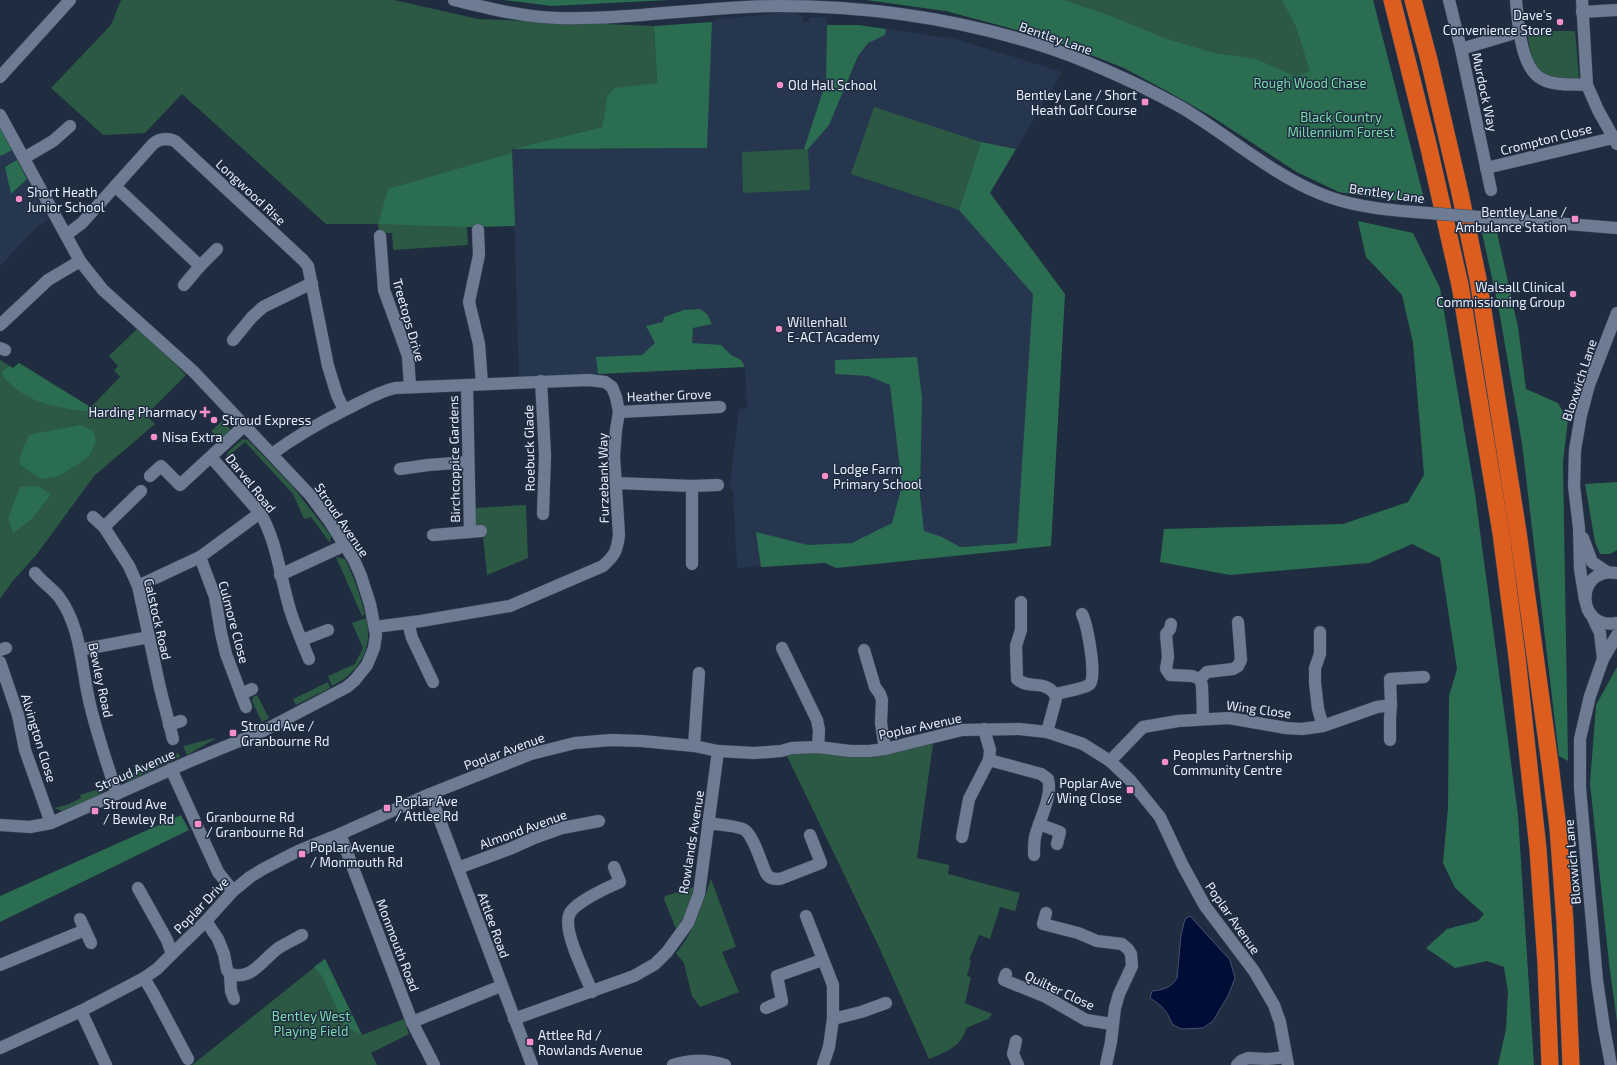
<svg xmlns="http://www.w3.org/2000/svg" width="1617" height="1065" font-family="'Exo 2',sans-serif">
	<rect width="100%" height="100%" fill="#202c40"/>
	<g fill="#27364f">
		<polygon points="791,12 802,16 804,22 809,22 809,18 827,17 827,25 858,25 956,39 1062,72 990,192 1042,291 1017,543 906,550 737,568 733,493 730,486 739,409 747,408 745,367 519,377 512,149 706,148 712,22 722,17 723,19"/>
		<polygon points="0,127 48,219 35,229 0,266"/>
	</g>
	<g fill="#2b5943">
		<polygon points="121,0 394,0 478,19 654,26 657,83 607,96 602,127 512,149 515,226 467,227 468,245 393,250 392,233 379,233 378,224 326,224 182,94 145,133 103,135 51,88 111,25"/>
		<polygon points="872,0 1373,0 1425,203 1382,199 1339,192 1297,172 1211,116 1167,91 1124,68 1069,46 1006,27 946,11"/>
		<path d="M1525 31H1575L1579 78C1546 86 1531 68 1528 37L1525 36Z"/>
		<polygon points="874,107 981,142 959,210 851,174"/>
		<polygon points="808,149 810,190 743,193 742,152"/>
		<polygon points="137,329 155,344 186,375 146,415 155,424 94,476 37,554 12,582 0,599 0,360 13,368 19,363 91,407 120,377 114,370 118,366 109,356"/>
		<polygon points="222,421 231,430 220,440 211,431"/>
		<polygon points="243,439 248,440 294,488 331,536 330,543 311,517 304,519 293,494 245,442 225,459 229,451"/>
		<polygon points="526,505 528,558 487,575 483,536 481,525 475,525 474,508"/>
		<path d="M336 557 345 559C354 577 360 595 365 614L362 616Z"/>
		<path d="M366 618C374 647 359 673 332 686L328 676 355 664 363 648 352 623Z"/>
		<polygon points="328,682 330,688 296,705 293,699"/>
		<polygon points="257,695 269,718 262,722 252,701 253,697"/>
		<polygon points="215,738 215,739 187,755 183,746"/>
		<path d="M933 744 917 858 949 865 948 874 1020 893 1015 911 1000 907 990 939 979 935 969 960 971 961 967 976 971 977 965 1003 992 1014 988 1019 966 1028C963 1046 944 1053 929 1059L879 947 786 754 797 752H892Z"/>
		<polygon points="178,753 180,757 131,780 123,782 119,779"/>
		<path d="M108 786C103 797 74 806 62 811L54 808 69 804 81 798 80 795Z"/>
		<path d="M711 879 736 947 722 952 739 992 700 1007 692 996 684 963 676 953C694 933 702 904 711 879Z"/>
		<polygon points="694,887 686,912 679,925 679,931 676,929 664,899 665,896"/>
		<polygon points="325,959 362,1035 404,1019 409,1034 371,1053 377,1065 192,1065"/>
	</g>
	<g fill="#2a6d50">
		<polygon points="503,0 670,0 552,6"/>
		<polygon points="866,0 1063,0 1111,16 1164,38 1214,53 1256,59 1297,77 1310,71 1296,27 1282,0 1373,0 1425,203 1382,199 1339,192 1297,172 1211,116 1167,91 1124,68 1069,46 1006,27 946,11"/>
		<polygon points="712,22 707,148 512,149 602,127 607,96 615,88 657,83 654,26"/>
		<polygon points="827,25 858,25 886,29 885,35 868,43 858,56 829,125 808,149 804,149 826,82"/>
		<polygon points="0,127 12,150 1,156 0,155"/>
		<polygon points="981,142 1016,149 990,193 1065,294 1051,546 836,568 825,563 761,567 756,532 808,545 852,543 892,523 902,486 890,385 868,376 835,374 835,360 917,357 922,398 920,495 924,531 942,537 960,547 1017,543 1033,294 959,210"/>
		<polygon points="512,153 515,226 467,227 378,224 388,189"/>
		<polygon points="17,160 27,179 11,194 5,167"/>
		<polygon points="1358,221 1413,233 1440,288 1475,494 1518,815 1534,1065 1498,1065 1506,1029 1508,992 1504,967 1487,961 1455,968 1426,948 1447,929 1478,921 1484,914 1455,888 1443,863 1448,808 1449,696 1457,669 1440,558 1412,544 1369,563 1230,575 1160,562 1164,529 1343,524 1408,502 1424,475 1413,343 1402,295 1366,257"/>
		<polygon points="1481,228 1496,228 1518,327 1526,389 1558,403 1568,420 1563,462 1568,761 1559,756 1522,444 1499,310"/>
		<polygon points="700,309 707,314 712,324 693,328 692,343 721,345 731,355 741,360 745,367 598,374 596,357 642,355 655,343 646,326 663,322 664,317 684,310"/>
		<path d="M19 363 91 408 95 412C65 409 34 406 11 384 6 380 3 378 2 372L9 366 13 368Z"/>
		<polygon points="80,425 93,431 96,441 89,456 75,466 58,476 41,479 20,465 20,456 29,435"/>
		<polygon points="1617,482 1617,550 1610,554 1600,554 1595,542 1585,484"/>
		<polygon points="37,486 51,494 33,518 13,533 8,518 20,487"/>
		<polygon points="1617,667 1617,1022 1609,963 1590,783 1596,705"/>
		<polygon points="181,815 189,830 0,922 0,896"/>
		<polygon points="325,959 362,1035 345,1026 322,976 314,967"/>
	</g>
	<path fill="#000e37" stroke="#455272" d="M1190 916 1230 960 1235 978 1228 996 1213 1021 1203 1028 1181 1029 1172 1024C1167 1010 1162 1006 1150 998L1152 991C1163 990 1171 988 1177 978L1181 935 1185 919Z"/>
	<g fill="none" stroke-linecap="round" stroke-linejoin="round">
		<g stroke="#3e4959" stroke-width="13">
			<g id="minor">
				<path d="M454 0C488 8 522 17 558 18 632 20 706 6 780 6 864 6 950 18 1030 42 1078 56 1135 82 1179 106 1227 134 1269 173 1321 194 1350 206 1383 210 1415 212"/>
				<polyline points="1449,0 1461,49 1491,190"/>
				<path d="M1516 0C1518 21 1520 68 1542 79 1554 86 1573 84 1587 85"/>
				<polyline points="1582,0 1587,85 1598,110 1617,144"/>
				<polyline points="1582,12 1617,10"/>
				<polyline points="1461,49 1518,32"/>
				<polyline points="0,77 70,0"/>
				<polyline points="0,115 80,261 103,290 194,372 310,495 330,522 354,560 361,576 370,604 376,635 374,648 367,665 355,680 347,687 263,731 188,762 51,823 30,827 0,825"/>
				<polyline points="24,158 53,141 70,126"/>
				<polyline points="1486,168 1613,138"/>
				<polyline points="115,186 200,266 184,285"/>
				<polyline points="1492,218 1617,228"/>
				<polyline points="478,230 479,255 469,302 479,344 482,384"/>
				<path d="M66 235 82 223 153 144C160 138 167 138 175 141L303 260 308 266 328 366 337 395 344 410"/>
				<polyline points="380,236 384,290 408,356 410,387"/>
				<polyline points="199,267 217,249"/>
				<polyline points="0,325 48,280 80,261"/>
				<polyline points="233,340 252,317 263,307 312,283"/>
				<polyline points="0,348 5,350"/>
				<polyline points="541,381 545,455 543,514"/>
				<polyline points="467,385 470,532"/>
				<polyline points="619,412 720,407"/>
				<path d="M272 454C296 436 321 422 347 409 363 401 378 392 395 388L589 380 605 382 612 387 616 397 619 412 616 430 614 456 619 535C617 551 615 555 603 566L510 606 421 621 375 627"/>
				<path d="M211 457 260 513C277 540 281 582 291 613 296 628 303 644 309 659"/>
				<polyline points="400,469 428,465 468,462"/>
				<polyline points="150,476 161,466 180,485 245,425"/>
				<polyline points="616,483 692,486 692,564"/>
				<polyline points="692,486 718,485"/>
				<polyline points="93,517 104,527 129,566 138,586 160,688 173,739"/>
				<polyline points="104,527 141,491"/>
				<polyline points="433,535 481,531"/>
				<polyline points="1583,538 1592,562 1607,572"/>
				<polyline points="200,557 215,597 221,633 226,654 246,707"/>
				<path d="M35 573C42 582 53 589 59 597 81 627 81 665 89 700 96 732 107 763 117 794"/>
				<path d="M1617 573C1574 566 1576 631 1617 623"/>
				<polyline points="280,575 345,545"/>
				<polyline points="138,586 200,557 260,513"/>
				<polyline points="1585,600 1580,569 1579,528 1574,486 1575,450 1581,415 1589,385 1617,313"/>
				<path d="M1021 602V630L1016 646 1017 679C1029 690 1043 679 1055 694 1062 692 1085 689 1090 684 1097 675 1087 624 1082 614"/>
				<polyline points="1592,616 1600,633 1603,659"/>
				<polyline points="408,623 412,638 433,682"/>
				<polyline points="1171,624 1170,629 1166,634 1168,657 1166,669 1170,675 1192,676 1200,679 1207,672 1233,669 1238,666 1241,660 1238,622"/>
				<polyline points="1320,632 1320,654 1315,668 1315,683 1318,709 1323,726"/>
				<polyline points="302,640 328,630"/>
				<polyline points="782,648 817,720 819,730 818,747"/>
				<polyline points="0,650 6,648"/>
				<polyline points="80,650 149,637"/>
				<polyline points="864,650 875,687 880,694 882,700 881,723 885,749"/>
				<polyline points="0,662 18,715 25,750 51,823"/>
				<polyline points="1200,679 1202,686 1203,718"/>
				<polyline points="241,694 252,689"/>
				<polyline points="169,725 181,721"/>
				<polyline points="984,729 990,750 989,760"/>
				<polyline points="1047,732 1056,699 1055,694"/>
				<polyline points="1390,740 1390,718 1391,705"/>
				<polyline points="694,746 699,673"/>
				<polyline points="1110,761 1143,727 1178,721 1229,718 1286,728 1302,729 1323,726 1377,707 1391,705 1390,679 1424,677"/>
				<polyline points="171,769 218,872 233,891"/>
				<polyline points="430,794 532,1065"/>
				<path d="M708 823C719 825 733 825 743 829 753 833 761 863 766 873 769 879 774 879 780 879L821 863 810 835"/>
				<polyline points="1039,824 1060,832 1057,844"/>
				<polyline points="340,834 412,1022 434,1065"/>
				<path d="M962 837 969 799 989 760 1041 774 1048 779C1053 796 1039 820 1035 837 1034 843 1034 849 1034 855"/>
				<polyline points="458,868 512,848 534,838 562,828 599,821"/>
				<polyline points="138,888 167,940 172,954"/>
				<polyline points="1046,913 1043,924 1078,933 1097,941 1122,944 1128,949 1131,954 1132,966 1119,994 1115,1008 1111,1042 1106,1065"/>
				<polyline points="806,916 833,985 833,1019 829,1047 823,1065"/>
				<polyline points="80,919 91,943"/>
				<polyline points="206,921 218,939 224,954 227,970 230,974 231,991 234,999"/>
				<polyline points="0,965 85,930"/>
				<path d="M230 974C253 981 263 958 280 947 287 943 295 939 302 935"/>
				<polyline points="1006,974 1004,980 1046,997 1086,1020 1112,1024"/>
				<polyline points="144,978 153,993 188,1059"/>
				<path d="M592 992C586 975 561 929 570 913 576 902 608 887 620 882L614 867"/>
				<polyline points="766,1008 782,1001 777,976 822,960"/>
				<polyline points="81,1011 106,1065"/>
				<polyline points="514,1019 634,976 655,964 667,952 688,923 699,894 718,751"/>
				<polyline points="833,1019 861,1012 886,1003"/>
				<polyline points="412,1022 501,986"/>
				<polyline points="1016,1041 1013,1054 1018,1065"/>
				<polyline points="0,1048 81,1011 144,978 157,969 172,954 206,921 233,891 250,877 263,869 298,851 340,834 430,794 531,754 575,743 611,740 642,741 694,746 718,751 754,753 781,751 792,748 818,747 850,751 869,751 885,749 962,730 1019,729 1047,732 1083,744 1110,761 1130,780 1160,817 1183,866 1205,906 1254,971 1274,1005 1280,1022 1288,1065"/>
				<path d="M673 1065C691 1059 707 1059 725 1065"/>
				<polyline points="1237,1065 1241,1061 1248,1058 1267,1059 1286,1057"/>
				<polyline points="1611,1065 1604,1028 1597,980 1580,788 1580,739 1590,696 1603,659 1617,635"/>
			</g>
		</g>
		<g stroke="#3e4959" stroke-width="18">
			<g id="highway">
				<polyline points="1392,0 1428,144 1460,285 1501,533 1517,657 1538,849 1546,964 1550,1065"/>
				<polyline points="1413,0 1429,60 1460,193 1478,279 1518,532 1550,764 1558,828 1565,923 1571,1065"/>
			</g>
		</g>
		<use href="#minor" stroke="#6d7b93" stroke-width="12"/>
		<use href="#highway" stroke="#dd5d1f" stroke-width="17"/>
		<g stroke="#3e4959" stroke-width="13" stroke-linecap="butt">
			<polyline id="minor-bridge" points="1415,212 1492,218"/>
		</g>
		<use href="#minor-bridge" stroke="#6d7b93" stroke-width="12"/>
	</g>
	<g fill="#f98fca" stroke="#202c40" stroke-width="1.5">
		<circle cx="1560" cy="22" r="4"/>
		<circle cx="780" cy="85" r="4"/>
		<rect x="1141" y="98" width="8" height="8" rx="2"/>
		<circle cx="19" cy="199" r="4"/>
		<rect x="1571" y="215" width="8" height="8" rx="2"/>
		<circle cx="1573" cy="294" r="4"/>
		<circle cx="779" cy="329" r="4"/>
		<path d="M203 406h4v4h4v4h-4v4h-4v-4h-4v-4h4z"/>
		<circle cx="214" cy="420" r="4"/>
		<circle cx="154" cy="437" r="4"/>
		<circle cx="825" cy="476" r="4"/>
		<rect x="229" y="729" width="8" height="8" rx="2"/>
		<circle cx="1165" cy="762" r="4"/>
		<rect x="1126" y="786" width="8" height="8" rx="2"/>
		<rect x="383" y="804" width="8" height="8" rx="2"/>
		<rect x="91" y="807" width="8" height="8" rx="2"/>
		<rect x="194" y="820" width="8" height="8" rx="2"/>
		<rect x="298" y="850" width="8" height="8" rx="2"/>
		<rect x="526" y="1038" width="8" height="8" rx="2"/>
	</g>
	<g text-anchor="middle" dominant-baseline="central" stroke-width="3" stroke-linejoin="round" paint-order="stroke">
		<g font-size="13" fill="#e6effc" stroke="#202c40" text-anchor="start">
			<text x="1552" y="15" text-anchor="end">Dave's<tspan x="1552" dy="15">Convenience Store</tspan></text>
			<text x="788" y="85">Old Hall School</text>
			<text x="1137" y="95" text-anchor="end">Bentley Lane / Short<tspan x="1137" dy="15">Heath Golf Course</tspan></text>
			<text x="27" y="192">Short Heath<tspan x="27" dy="15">Junior School</tspan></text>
			<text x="1567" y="212" text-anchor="end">Bentley Lane /<tspan x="1567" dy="15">Ambulance Station</tspan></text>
			<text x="1565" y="287" text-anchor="end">Walsall Clinical<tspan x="1565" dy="15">Commissioning Group</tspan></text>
			<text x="787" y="322">Willenhall<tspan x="787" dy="15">E-ACT Academy</tspan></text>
			<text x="197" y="412" text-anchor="end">Harding Pharmacy</text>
			<text x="222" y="420">Stroud Express</text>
			<text x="162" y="437">Nisa Extra</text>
			<text x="833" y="469">Lodge Farm<tspan x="833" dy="15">Primary School</tspan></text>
			<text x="241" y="726">Stroud Ave /<tspan x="241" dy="15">Granbourne Rd</tspan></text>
			<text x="1173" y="755">Peoples Partnership<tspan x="1173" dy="15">Community Centre</tspan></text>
			<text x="1122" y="783" text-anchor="end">Poplar Ave<tspan x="1122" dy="15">/ Wing Close</tspan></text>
			<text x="395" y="801">Poplar Ave<tspan x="395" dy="15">/ Attlee Rd</tspan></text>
			<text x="103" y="804">Stroud Ave<tspan x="103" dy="15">/ Bewley Rd</tspan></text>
			<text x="206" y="817">Granbourne Rd<tspan x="206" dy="15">/ Granbourne Rd</tspan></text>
			<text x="310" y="847">Poplar Avenue<tspan x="310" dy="15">/ Monmouth Rd</tspan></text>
			<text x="538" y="1035">Attlee Rd /<tspan x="538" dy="15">Rowlands Avenue</tspan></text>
		</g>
		<g font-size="13" fill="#e6effc" stroke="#202c40">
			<text transform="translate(1056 38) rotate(19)">Bentley Lane</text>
			<text transform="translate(1485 92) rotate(78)">Murdock Way</text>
			<text transform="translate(1546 139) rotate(-14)">Crompton Close</text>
			<text transform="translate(251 192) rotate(43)">Longwood Rise</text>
			<text transform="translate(1387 193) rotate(8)">Bentley Lane</text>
			<text transform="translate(409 320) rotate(74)">Treetops Drive</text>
			<text transform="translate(1579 380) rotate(-72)">Bloxwich Lane</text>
			<text transform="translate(669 395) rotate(-2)">Heather Grove</text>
			<text transform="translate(529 448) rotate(-91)">Roebuck Glade</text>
			<text transform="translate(454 459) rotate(-91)">Birchcoppice Gardens</text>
			<text transform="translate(603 478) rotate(-91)">Furzebank Way</text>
			<text transform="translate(251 483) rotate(51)">Darvel Road</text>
			<text transform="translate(342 520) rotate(56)">Stroud Avenue</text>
			<text transform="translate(158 619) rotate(77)">Calstock Road</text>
			<text transform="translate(234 622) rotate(75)">Culmore Close</text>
			<text transform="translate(101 680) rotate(78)">Bewley Road</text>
			<text transform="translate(1259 709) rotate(8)">Wing Close</text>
			<text transform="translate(920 726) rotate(-12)">Poplar Avenue</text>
			<text transform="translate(39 738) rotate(73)">Alvington Close</text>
			<text transform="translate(504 751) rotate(-20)">Poplar Avenue</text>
			<text transform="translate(135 770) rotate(-24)">Stroud Avenue</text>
			<text transform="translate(523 829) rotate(-20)">Almond Avenue</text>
			<text transform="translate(691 842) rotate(-81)">Rowlands Avenue</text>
			<text transform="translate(1572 862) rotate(-95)">Bloxwich Lane</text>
			<text transform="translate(201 905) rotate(-46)">Poplar Drive</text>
			<text transform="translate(1233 918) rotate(55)">Poplar Avenue</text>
			<text transform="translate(494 925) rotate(70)">Attlee Road</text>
			<text transform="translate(398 945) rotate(69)">Monmouth Road</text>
			<text transform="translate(1060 990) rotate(25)">Quilter Close</text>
		</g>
		<g font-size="13" fill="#7adbad" stroke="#202c40">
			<text x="1310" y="83">Rough Wood Chase</text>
			<text x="1341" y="117">Black Country<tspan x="1341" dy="15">Millennium Forest</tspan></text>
			<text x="311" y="1016">Bentley West<tspan x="311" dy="15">Playing Field</tspan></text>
		</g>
	</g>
</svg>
